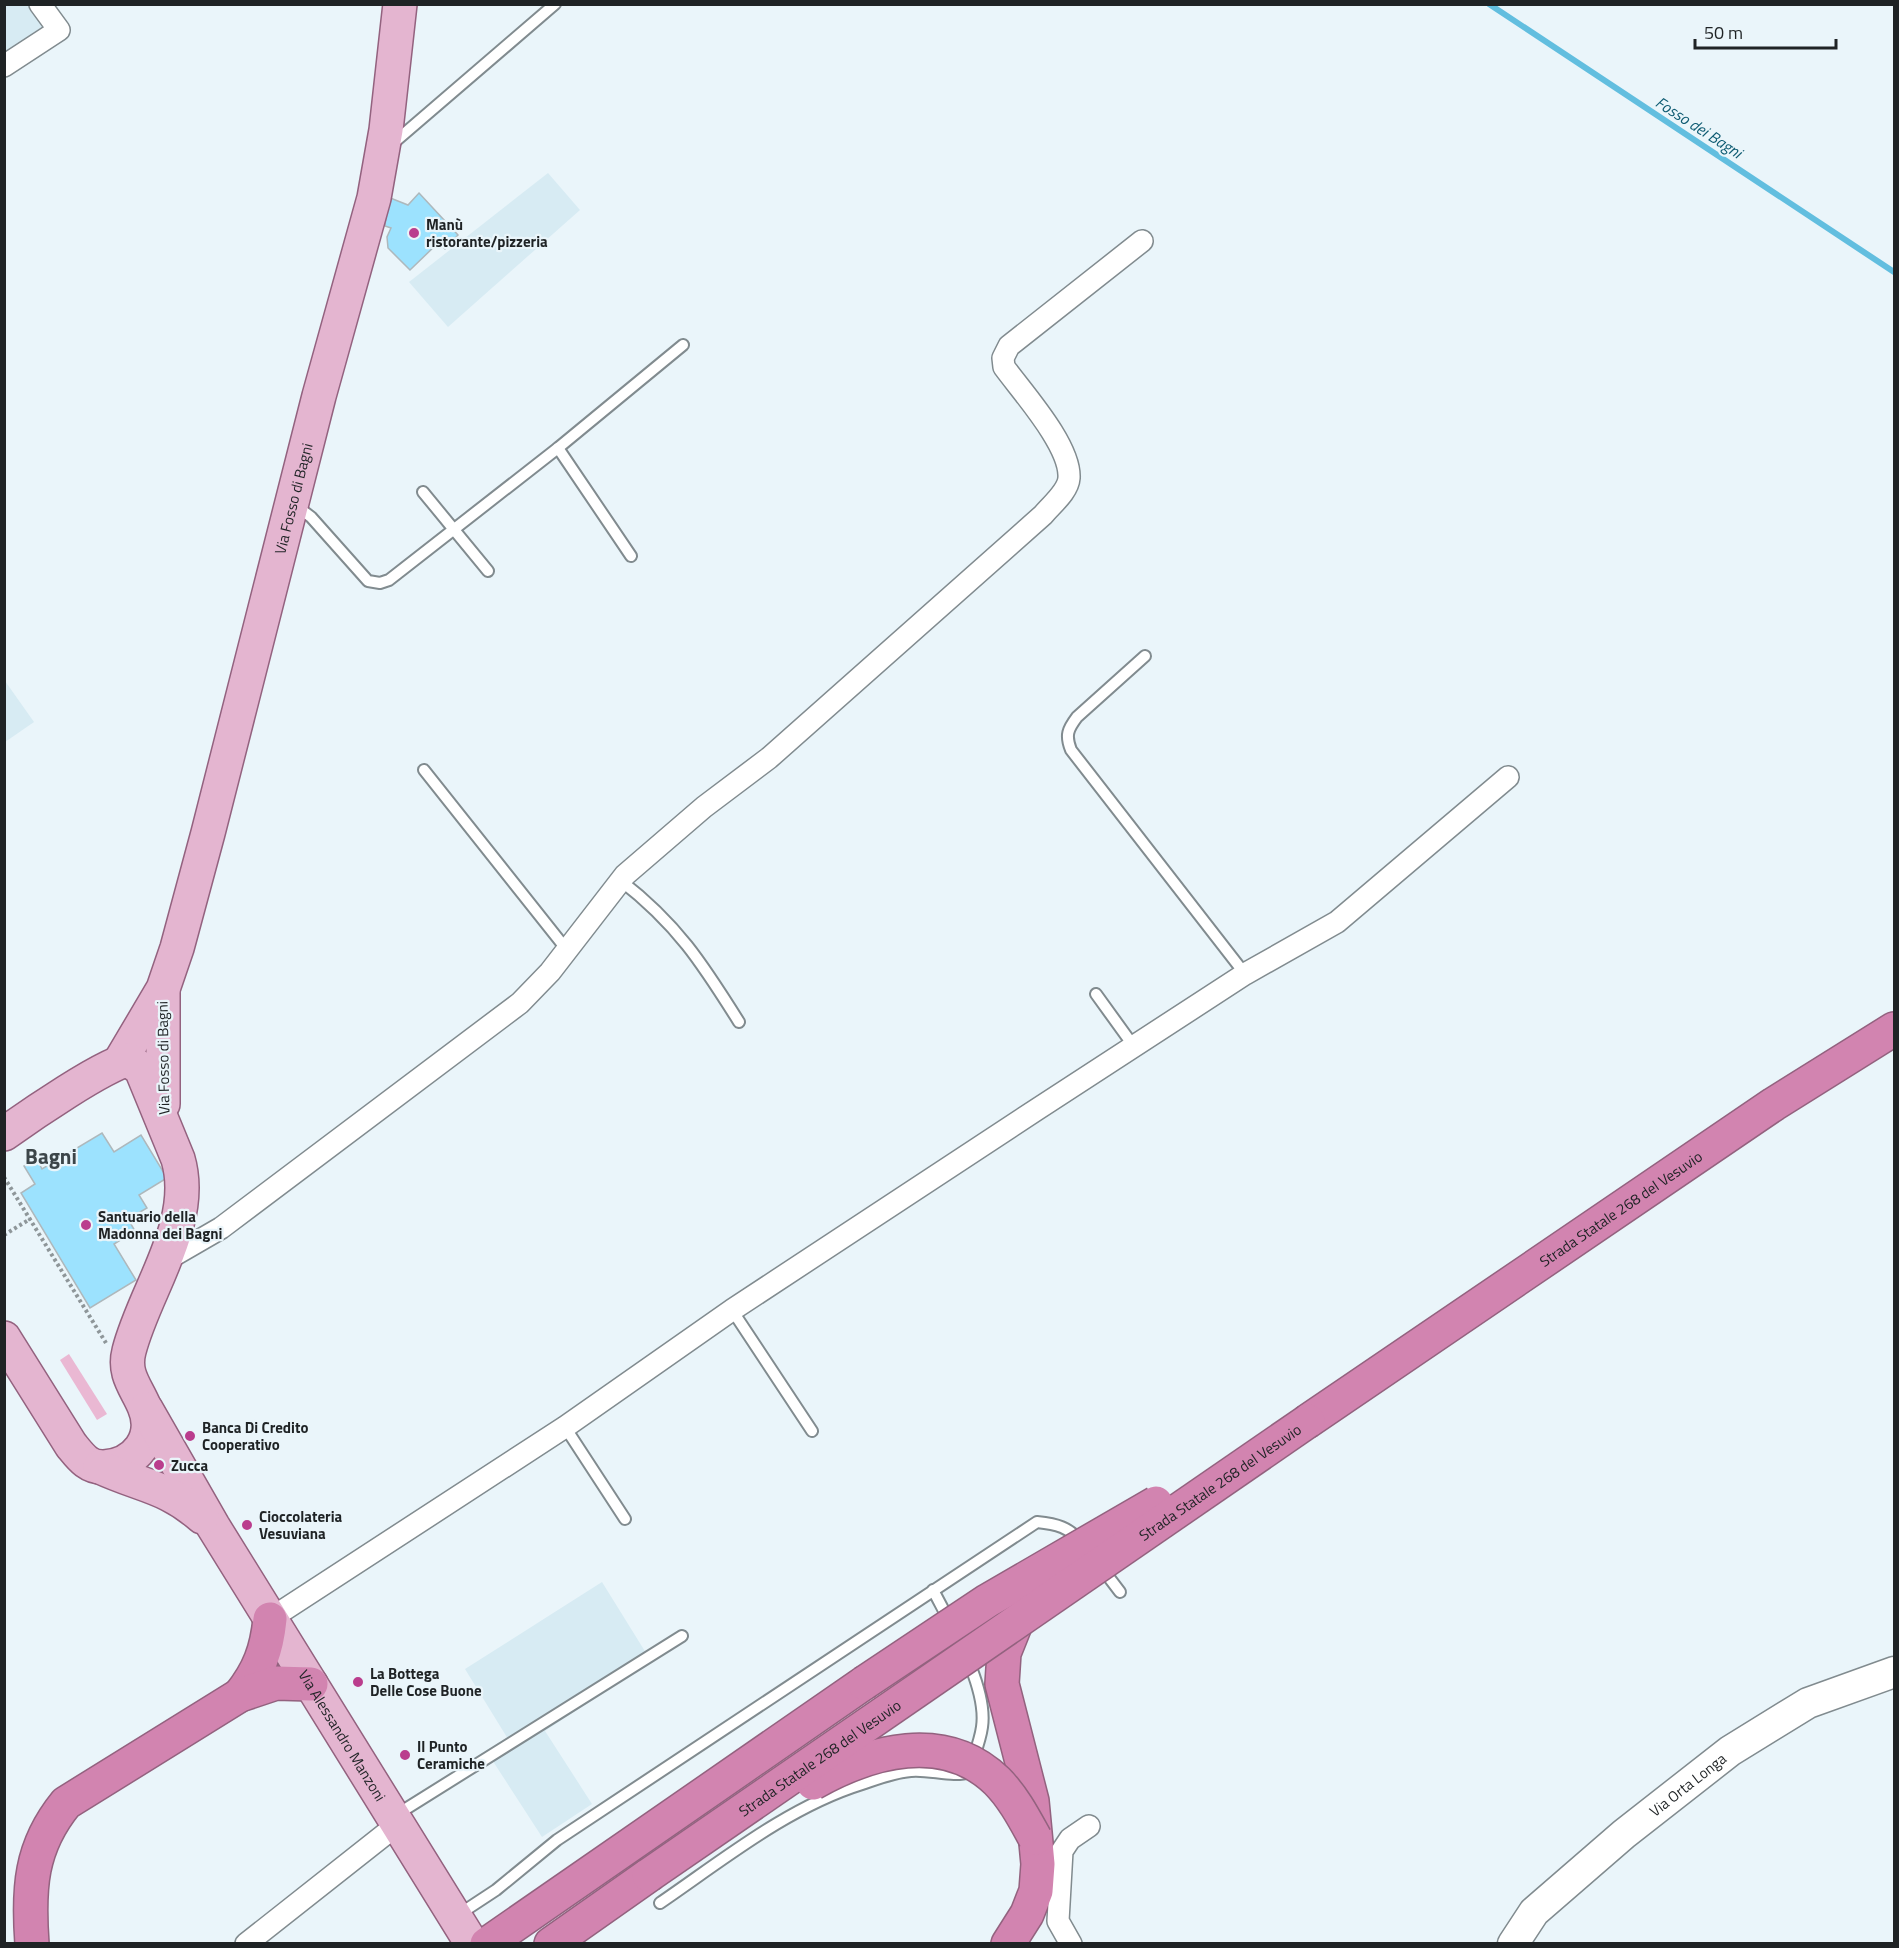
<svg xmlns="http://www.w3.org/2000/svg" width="1899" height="1948" font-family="'Titillium Web',sans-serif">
	<rect width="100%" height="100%" fill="#eaf5fa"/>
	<g fill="#d7ebf3">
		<polygon points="5,5 32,5 51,29 5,60"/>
		<polygon points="548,173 580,210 448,327 409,282"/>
		<polygon points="5,681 34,722 5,742 4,742"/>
		<polygon points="602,1582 651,1661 545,1731 592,1804 542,1837 487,1752 508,1739 465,1669"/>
	</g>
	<polygon fill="#eab8d3" points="69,1354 107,1414 97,1420 60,1360"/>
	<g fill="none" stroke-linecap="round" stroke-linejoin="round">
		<polyline stroke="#62bedf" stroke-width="6" points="1489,4 1894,272"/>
	</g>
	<g fill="#9ce2fe" stroke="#aeb8bc" stroke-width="1.5">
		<polygon points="419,193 458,235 445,249 438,243 410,270 388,248 387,237 391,228 385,226 388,197 408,205"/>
		<polygon points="102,1133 114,1152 141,1135 167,1178 139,1195 147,1208 128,1219 135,1231 114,1244 136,1280 90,1308 21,1193 35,1184 24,1166 37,1159 42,1169"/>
	</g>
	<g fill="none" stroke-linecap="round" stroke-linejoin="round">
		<g stroke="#818b8f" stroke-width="14">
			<g id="lane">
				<polyline points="391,145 555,4"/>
				<polyline points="558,448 631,556"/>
				<polyline points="423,492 488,571"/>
				<polyline points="295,505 311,517 368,581 380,583 389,580 558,448 683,345"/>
				<path d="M1145 656 1077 717C1068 729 1065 735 1071 750L1245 974"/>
				<polyline points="424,770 567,950"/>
				<path d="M620 880C677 924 702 963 739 1022"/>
				<polyline points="1096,994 1135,1048"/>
				<polyline points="732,1310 812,1431"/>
				<polyline points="565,1427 625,1519"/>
				<polyline points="1101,1567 1120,1592"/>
				<polyline points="396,1815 682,1636"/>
				<path d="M660 1903C723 1860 788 1807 862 1784 877 1779 895 1772 911 1771 929 1769 954 1778 969 1772 973 1758 980 1742 982 1727 988 1687 951 1625 933 1590"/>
				<path d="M458 1915 496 1890 557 1840 1037 1522C1057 1524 1069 1527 1082 1543"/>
			</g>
		</g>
		<g stroke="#818b8f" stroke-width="24">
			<g id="street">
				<polyline points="4,66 59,30 40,4"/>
				<path d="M164 1261 221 1228 520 1003 550 972 625 875 704 807 769 758 1043 515C1051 505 1068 492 1069 478 1071 446 1023 393 1004 367L1003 358 1009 346 1142 241"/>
				<polyline points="270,1619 565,1427 732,1310 1036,1110 1245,974 1337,922 1508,777"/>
				<polyline points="246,1944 398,1824"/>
				<polyline points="1071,1944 1058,1921 1062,1851 1070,1839 1089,1826"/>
			</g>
		</g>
		<g stroke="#818b8f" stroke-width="33">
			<g id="secondary">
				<path id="s1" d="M1513 1944 1534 1912 1624 1834 1730 1751 1808 1703 1894 1672"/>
			</g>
		</g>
		<g stroke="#93627f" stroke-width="36">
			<g id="primary">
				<polyline points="163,993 163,1104"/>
				<path id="s2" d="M121 1060 163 989 177 948 208 833 319 396 374 198 386 130 400 4"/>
				<path d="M4 1134C25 1119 109 1061 129 1060L141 1069 178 1159C197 1223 144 1291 129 1351 123 1374 136 1387 144 1406 158 1438 135 1465 104 1467 88 1468 80 1456 71 1445L4 1338"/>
				<path id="s3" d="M146 1409 213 1526 472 1944"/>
				<path d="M100 1467C141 1486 167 1486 202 1517"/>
			</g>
		</g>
		<g stroke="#93627f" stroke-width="36">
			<g id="highway">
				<path id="s4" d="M1308 1421 1774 1104 1894 1029"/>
				<path d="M240 1695C259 1671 267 1650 270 1619"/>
				<path d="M32 1944C28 1889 30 1847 66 1803L240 1695 276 1683 311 1684"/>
				<polyline points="487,1944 864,1683"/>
				<polyline points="551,1944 649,1875"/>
				<polyline points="1008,1944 1027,1914 1036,1891 1038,1864 1032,1801 1002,1684 1004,1653 1016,1623"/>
			</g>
		</g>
		<g stroke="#8e9699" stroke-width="4" stroke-dasharray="3 3" stroke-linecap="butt">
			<polyline points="4,1177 106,1343"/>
			<polyline points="4,1235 30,1219"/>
		</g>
		<use href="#lane" stroke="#fff" stroke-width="10"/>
		<use href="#street" stroke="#fff" stroke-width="21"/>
		<use href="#secondary" stroke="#fff" stroke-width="30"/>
		<use href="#primary" stroke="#e4b5d0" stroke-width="33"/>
		<use href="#highway" stroke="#d284b0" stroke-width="33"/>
		<g stroke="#93627f" stroke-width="36" stroke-linecap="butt">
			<g id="highway-bridge">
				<polyline points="864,1683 987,1601 1156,1503"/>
				<path d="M813 1783C870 1751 944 1730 997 1781 1013 1797 1024 1818 1035 1838"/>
				<path id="s5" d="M649 1875 1308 1421"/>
			</g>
		</g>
		<use href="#highway-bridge" stroke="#d284b0" stroke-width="33"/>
	</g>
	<g fill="#ba3d8d" stroke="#eaf5fa" stroke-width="2">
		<circle cx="414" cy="233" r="6"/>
		<circle cx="86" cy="1225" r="6"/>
		<circle cx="190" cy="1436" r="6"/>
		<circle cx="159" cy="1465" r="6"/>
		<circle cx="247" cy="1525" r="6"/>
		<circle cx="358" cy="1682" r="6"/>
		<circle cx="405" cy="1755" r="6"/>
	</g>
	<g text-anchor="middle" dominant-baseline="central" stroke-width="4.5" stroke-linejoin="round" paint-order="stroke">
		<g font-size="15" font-weight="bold" fill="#1f2325" stroke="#eaf5fa" text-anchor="start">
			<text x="426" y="224">Manù<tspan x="426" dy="17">ristorante/pizzeria</tspan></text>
			<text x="98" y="1216">Santuario della<tspan x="98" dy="17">Madonna dei Bagni</tspan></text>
			<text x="202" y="1427">Banca Di Credito<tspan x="202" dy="17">Cooperativo</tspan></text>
			<text x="171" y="1465">Zucca</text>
			<text x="259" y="1516">Cioccolateria<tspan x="259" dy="17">Vesuviana</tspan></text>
			<text x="370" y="1673">La Bottega<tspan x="370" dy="17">Delle Cose Buone</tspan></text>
			<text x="417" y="1746">Il Punto<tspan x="417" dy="17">Ceramiche</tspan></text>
		</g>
		<g font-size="15" fill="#1f2325" stroke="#eaf5fa">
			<text stroke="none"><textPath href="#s2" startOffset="590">Via Fosso di Bagni</textPath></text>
			<text transform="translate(163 1058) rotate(-91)">Via Fosso di Bagni</text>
			<text stroke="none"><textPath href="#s4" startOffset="378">Strada Statale 268 del Vesuvio</textPath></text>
			<text stroke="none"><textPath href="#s5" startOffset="693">Strada Statale 268 del Vesuvio</textPath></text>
			<text stroke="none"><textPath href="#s3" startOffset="381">Via Alessandro Manzoni</textPath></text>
			<text stroke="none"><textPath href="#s5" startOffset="207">Strada Statale 268 del Vesuvio</textPath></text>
			<text stroke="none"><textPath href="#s1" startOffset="238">Via Orta Longa</textPath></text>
		</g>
		<g font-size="16" font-style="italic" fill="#0e5b72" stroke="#eaf5fa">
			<text transform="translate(1699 127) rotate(33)">Fosso dei Bagni</text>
		</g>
		<g font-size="21" font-weight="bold" fill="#3c4549" stroke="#eaf5fa">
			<text x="51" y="1156">Bagni</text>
		</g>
	</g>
	<rect width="1899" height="1948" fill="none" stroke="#1f2325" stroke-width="12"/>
	<path d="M1695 39v9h141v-9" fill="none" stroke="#1f2325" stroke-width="3"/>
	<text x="1704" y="39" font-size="18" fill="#1f2325" stroke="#eaf5fa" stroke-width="4.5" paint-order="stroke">50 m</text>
</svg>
